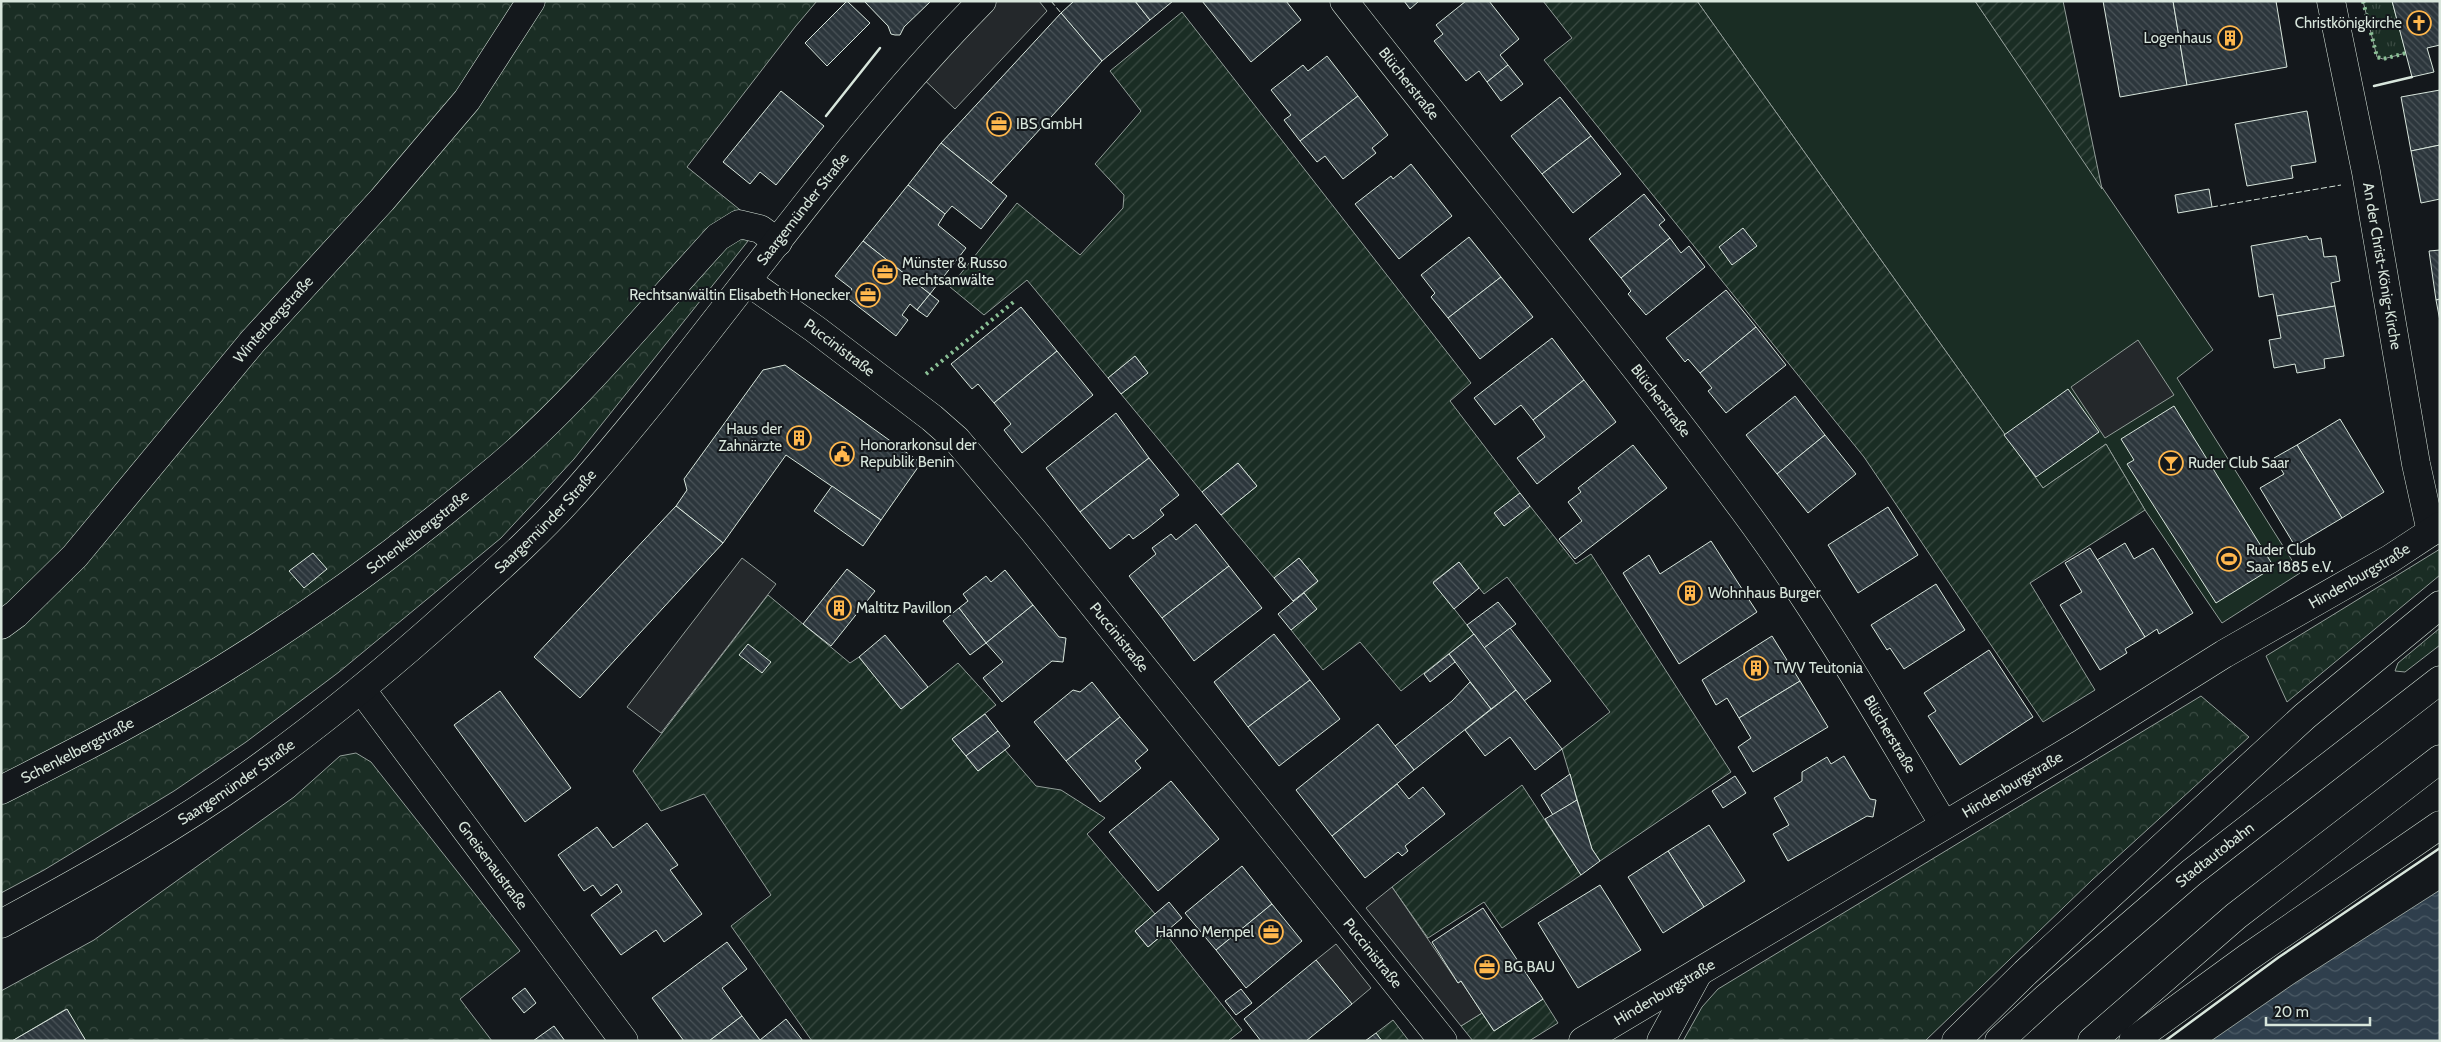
<svg xmlns="http://www.w3.org/2000/svg" width="2441" height="1042" font-family="Cabin,sans-serif">
	<defs>
		<pattern id="grass-tufts" width="24" height="20" patternUnits="userSpaceOnUse" patternTransform="scale(1.25)"><rect width="24" height="20" fill="#1a2d24"/><path d="M3 7l-1-3M5 7V3M7 7l1-3M15 17l-1-3M17 17v-4M19 17l1-3" fill="none" stroke="#3b4b43"/></pattern>
		<pattern id="forest-crowns" width="20" height="18" patternUnits="userSpaceOnUse" patternTransform="scale(1.25)"><rect width="20" height="18" fill="#1a2d24"/><path d="M2 6a3 3 0 1 1 6 0M12 15a3 3 0 1 1 6 0" fill="none" stroke="#3b4b43"/></pattern>
		<pattern id="garden-furrows" width="10" height="10" patternUnits="userSpaceOnUse" patternTransform="scale(1.25)"><rect width="10" height="10" fill="#1a2d24"/><path d="M-1 1l2-2M0 10L10 0M9 11l2-2" fill="none" stroke="#3b4b43"/></pattern>
		<pattern id="water-waves" width="16" height="10" patternUnits="userSpaceOnUse" patternTransform="scale(1.25)"><rect width="16" height="10" fill="#2f3f4d"/><path d="M0 5q4-4 8 0t8 0" fill="none" stroke="#4c5b66"/></pattern>
		<pattern id="building-back-hatch" width="6" height="6" patternUnits="userSpaceOnUse" patternTransform="scale(1.25)"><rect width="6" height="6" fill="#2c363c"/><path d="M-1 5l2 2M0 0l6 6M5-1l2 2" fill="none" stroke="#4a5358"/></pattern>
	</defs>
	<rect width="100%" height="100%" fill="#14181c"/>
	<g fill="url(#grass-tufts)" stroke="#939e99">
		<polygon points="2363,1 2392,1 2406,53 2383,59 2377,57"/>
		<polygon points="2440,628 2440,645 2405,672 2395,671 2398,663"/>
	</g>
	<g fill="url(#forest-crowns)" stroke="#939e99">
		<polygon points="1,1 817,1 795,27 687,167 760,226 574,459 501,538 339,672 246,742 174,791 44,870 1,893"/>
		<polygon points="2440,549 2440,575 2287,702 2266,656"/>
		<polygon points="2201,696 2249,737 2092,880 1925,1041 1683,1041 1702,1007 1718,989"/>
		<polygon points="356,753 371,762 520,951 460,999 492,1041 86,1041 66,1009 12,1041 1,1041 1,991 94,940 294,797 340,756"/>
	</g>
	<polygon fill="#1a2d24" stroke="#939e99" points="1697,1 1975,1 2213,350 2177,378 2300,573 2222,623 2145,510 2106,444 2043,488"/>
	<g fill="url(#garden-furrows)" stroke="#939e99">
		<polygon points="1543,1 1697,1 2043,488 2106,444 2145,510 2030,583 2095,690 2043,722 1864,457 1544,60 1572,38"/>
		<polygon points="1975,1 2063,1 2102,189"/>
		<polygon points="1182,12 1471,383 1450,401 1520,493 1495,513 1504,526 1530,506 1576,564 1591,554 1731,772 1600,861 1592,849 1562,749 1610,712 1507,577 1484,594 1459,562 1433,582 1474,634 1401,691 1360,642 1323,670 1291,630 1316,609 1304,593 1318,581 1299,558 1274,578 1221,515 1257,486 1238,463 1202,492 1121,394 1148,373 1135,356 1108,378 1027,280 984,315 950,287 1017,203 1080,255 1123,208 1124,195 1095,164 1141,111 1110,71"/>
		<polygon points="768,595 850,663 859,657 901,709 958,663 996,705 952,739 978,771 1005,750 1036,786 1061,790 1105,818 1087,834 1155,914 1135,931 1148,947 1165,933 1242,1030 1228,1041 812,1041 731,926 771,895 704,794 661,811 633,771"/>
		<polygon points="1522,785 1581,875 1502,928 1484,902 1428,938 1392,887"/>
		<polygon points="1543,999 1558,1023 1529,1041 1473,1041 1461,1026 1482,1013 1494,1031"/>
		<polygon points="1393,1020 1409,1041 1382,1041 1376,1033"/>
	</g>
	<g fill="#24282b" stroke="#939e99">
		<polygon points="982,1 1039,1 1047,11 955,109 915,71"/>
		<polygon points="2138,340 2174,395 2105,438 2071,387"/>
		<polygon points="742,558 776,584 661,733 627,707"/>
		<polygon points="1392,887 1458,983 1461,981 1482,1013 1461,1026 1366,908"/>
		<polygon points="1336,944 1371,988 1352,1004 1316,960"/>
	</g>
	<polygon fill="url(#water-waves)" stroke="#939e99" points="2440,890 2440,1041 2211,1041 2295,983"/>
	<g fill="url(#building-back-hatch)" stroke="#d8e6dc">
		<polygon points="847,1 870,23 827,66 805,43"/>
		<polygon points="864,1 931,1 904,27 900,35 895,35 891,34 888,26"/>
		<polygon points="1074,1 1135,1 1150,20 1102,61 1061,13"/>
		<polygon points="1135,1 1173,1 1150,20"/>
		<polygon points="1202,1 1286,1 1301,20 1251,62"/>
		<polygon points="1404,1 1419,1 1410,9"/>
		<polygon points="1466,1 1489,1 1519,39 1500,55 1508,65 1487,82 1479,71 1466,81 1434,41 1443,34 1436,25"/>
		<polygon points="2103,1 2173,1 2187,85 2120,97"/>
		<polygon points="2173,1 2276,1 2287,67 2187,85"/>
		<polygon points="2392,1 2440,1 2440,45 2427,48 2434,72 2412,77"/>
		<polygon points="1061,13 1102,61 991,183 941,143"/>
		<polygon points="1327,56 1358,96 1300,141 1284,120 1291,115 1271,90 1303,65 1308,71"/>
		<polygon points="1508,65 1523,84 1501,101 1487,82"/>
		<polygon points="2440,90 2440,145 2411,151 2401,97"/>
		<polygon points="781,91 824,126 776,185 760,172 750,184 723,162"/>
		<polygon points="1358,96 1388,135 1372,148 1376,153 1343,179 1325,156 1317,162 1300,141"/>
		<polygon points="1560,97 1591,136 1542,174 1511,136"/>
		<polygon points="2307,111 2316,162 2291,166 2293,178 2247,186 2235,124"/>
		<polygon points="1591,136 1621,174 1573,213 1542,174"/>
		<polygon points="941,143 1007,196 981,229 952,206 945,214 908,185"/>
		<polygon points="2440,145 2440,199 2421,203 2411,151"/>
		<polygon points="1411,164 1452,216 1399,259 1355,204 1391,176 1393,179"/>
		<polygon points="908,185 945,214 938,225 966,248 930,294 863,241"/>
		<polygon points="2209,189 2212,207 2178,213 2175,195"/>
		<polygon points="1644,194 1665,220 1659,225 1670,238 1621,278 1589,239"/>
		<polygon points="1743,228 1757,246 1732,265 1719,247"/>
		<polygon points="2307,236 2309,240 2321,238 2324,257 2336,256 2340,281 2331,283 2335,306 2277,316 2273,294 2259,297 2251,246"/>
		<polygon points="1469,237 1501,277 1448,318 1431,297 1435,293 1421,275"/>
		<polygon points="1670,238 1681,253 1689,246 1705,267 1646,315 1628,294 1631,291 1621,278"/>
		<polygon points="863,241 930,294 917,310 910,304 902,315 908,320 896,336 846,297 852,289 835,276"/>
		<polygon points="2440,250 2440,299 2436,300 2429,251"/>
		<polygon points="1501,277 1533,317 1480,359 1448,318"/>
		<polygon points="1726,290 1756,327 1700,373 1688,359 1685,362 1666,338"/>
		<polygon points="930,294 939,301 927,317 917,310"/>
		<polygon points="2440,299 2440,321 2436,300"/>
		<polygon points="2335,306 2344,356 2324,359 2325,368 2297,373 2295,364 2274,368 2269,340 2281,338 2277,316"/>
		<polygon points="1021,307 1057,351 994,403 978,384 972,389 951,364"/>
		<polygon points="1756,327 1786,365 1726,413 1708,391 1712,388 1700,373"/>
		<polygon points="1552,338 1584,380 1533,420 1521,405 1495,425 1474,398"/>
		<polygon points="1057,351 1093,395 1022,453 1004,430 1011,424 994,403"/>
		<polygon points="1135,356 1148,373 1121,394 1108,378"/>
		<polygon points="785,365 921,463 881,520 786,455 723,543 676,506 687,490 684,479 763,370"/>
		<polygon points="1584,380 1616,422 1537,484 1517,458 1545,437 1533,420"/>
		<polygon points="2068,389 2099,432 2036,477 2004,435"/>
		<polygon points="1795,396 1825,435 1777,474 1746,435"/>
		<polygon points="2174,406 2274,567 2216,603 2127,464 2134,460 2121,439"/>
		<polygon points="1116,413 1149,458 1080,512 1046,468"/>
		<polygon points="2340,419 2384,492 2342,518 2297,445"/>
		<polygon points="1825,435 1856,474 1808,513 1777,474"/>
		<polygon points="1633,445 1667,488 1575,559 1559,539 1582,521 1568,502 1581,492 1578,488"/>
		<polygon points="2297,445 2342,518 2295,546 2260,488 2284,474 2274,458"/>
		<polygon points="1149,458 1179,495 1160,510 1164,515 1148,528 1133,539 1129,534 1110,549 1080,512"/>
		<polygon points="1238,463 1257,486 1221,515 1202,492"/>
		<polygon points="832,486 881,520 863,546 814,511"/>
		<polygon points="1520,493 1530,506 1504,526 1494,513"/>
		<polygon points="676,506 723,543 580,698 534,657"/>
		<polygon points="1888,507 1918,555 1858,593 1828,545"/>
		<polygon points="1196,524 1229,566 1162,618 1129,576 1156,554 1152,548 1171,534 1176,540"/>
		<polygon points="1711,541 1757,612 1679,664 1623,573 1649,555 1660,574"/>
		<polygon points="2125,543 2134,559 2153,548 2193,613 2159,634 2157,629 2145,637 2097,560"/>
		<polygon points="2090,548 2145,637 2125,649 2127,653 2100,670 2060,605 2082,592 2065,563"/>
		<polygon points="313,553 327,569 304,588 289,571"/>
		<polygon points="1299,558 1318,581 1293,601 1274,578"/>
		<polygon points="1459,562 1479,588 1454,609 1433,583"/>
		<polygon points="1229,566 1262,608 1194,661 1162,618"/>
		<polygon points="847,569 875,591 831,646 803,624"/>
		<polygon points="1005,570 1033,605 986,643 959,608 968,601 963,594 986,576 991,582"/>
		<polygon points="1936,584 1965,630 1904,669 1890,648 1887,650 1871,625"/>
		<polygon points="1304,593 1317,609 1291,630 1278,614"/>
		<polygon points="1498,602 1516,624 1484,648 1467,625"/>
		<polygon points="1033,605 1059,637 1066,638 1063,662 1052,661 1002,702 983,678 1003,662 986,643"/>
		<polygon points="959,608 986,643 970,655 943,621"/>
		<polygon points="1510,628 1551,681 1524,701 1484,648"/>
		<polygon points="1274,634 1310,680 1248,727 1214,682"/>
		<polygon points="1474,634 1516,690 1491,709 1449,654"/>
		<polygon points="885,635 928,687 901,709 859,657"/>
		<polygon points="1772,636 1800,681 1739,718 1727,698 1716,705 1702,680"/>
		<polygon points="748,644 771,662 762,673 739,655"/>
		<polygon points="1989,650 2033,717 1960,765 1928,716 1936,711 1924,693"/>
		<polygon points="1449,654 1455,662 1430,682 1424,674"/>
		<polygon points="1310,680 1340,719 1279,766 1248,727"/>
		<polygon points="1800,681 1828,727 1753,772 1738,747 1751,738 1739,718"/>
		<polygon points="1092,682 1120,717 1066,761 1034,722 1073,690 1080,692"/>
		<polygon points="1470,682 1491,709 1414,770 1395,746 1452,701"/>
		<polygon points="1516,690 1562,749 1535,770 1510,737 1485,756 1465,730"/>
		<polygon points="500,691 571,788 525,822 454,725"/>
		<polygon points="985,714 998,731 966,756 952,739"/>
		<polygon points="1120,717 1148,750 1135,761 1141,768 1100,802 1066,761"/>
		<polygon points="1378,724 1414,770 1332,836 1296,790"/>
		<polygon points="998,731 1010,746 978,771 966,756"/>
		<polygon points="1844,756 1870,799 1876,800 1873,817 1867,816 1788,861 1773,834 1789,825 1774,798 1802,781 1802,772 1827,757 1831,764"/>
		<polygon points="1570,774 1577,800 1553,815 1541,795"/>
		<polygon points="1735,776 1746,793 1723,808 1712,791"/>
		<polygon points="1171,781 1219,839 1158,891 1109,832"/>
		<polygon points="1397,784 1409,799 1423,787 1445,814 1405,846 1408,851 1402,856 1398,852 1365,878 1332,836"/>
		<polygon points="1577,800 1592,849 1600,861 1581,875 1545,819"/>
		<polygon points="647,823 678,865 670,870 702,914 664,942 656,930 621,955 591,915 622,892 617,884 601,896 593,885 584,891 558,855 597,827 613,848"/>
		<polygon points="1709,825 1745,881 1704,907 1668,851"/>
		<polygon points="1668,851 1704,907 1663,933 1628,877"/>
		<polygon points="1242,866 1272,904 1216,950 1185,913"/>
		<polygon points="1600,885 1641,950 1578,988 1538,923"/>
		<polygon points="1169,902 1182,918 1148,947 1135,931"/>
		<polygon points="1272,904 1302,941 1246,988 1216,950"/>
		<polygon points="1483,908 1543,999 1494,1031 1461,981 1458,983 1432,942"/>
		<polygon points="727,942 747,969 722,988 742,1016 709,1041 684,1041 652,998"/>
		<polygon points="1316,960 1352,1004 1306,1041 1261,1041 1244,1019"/>
		<polygon points="525,988 536,1003 524,1013 512,998"/>
		<polygon points="1241,989 1252,1003 1236,1015 1225,1001"/>
		<polygon points="67,1009 86,1041 12,1041"/>
		<polygon points="742,1016 760,1040 786,1019 803,1041 709,1041"/>
		<polygon points="554,1026 565,1041 533,1041"/>
		<polygon points="1376,1033 1382,1041 1365,1041"/>
	</g>
	<g fill="none" stroke-linecap="round" stroke-linejoin="round">
		<g stroke="#d8e6dc" stroke-width="29">
			<g id="minor">
				<path id="s1" d="M1344 1C1476 171 1615 336 1743 509 1818 610 1880 718 1944 825"/>
				<path id="s2" d="M2331 1 2366 172 2416 464 2431 532"/>
				<path id="s3" d="M747 281 815 329 932 418 957 440 1033 530 1443 1041"/>
				<path id="s4" d="M1 625 16 614 75 556 253 341 382 200 467 100 531 1"/>
				<path id="s5" d="M361 689 624 1041"/>
				<path id="s6" d="M1 790C80 750 160 709 234 662 327 604 416 537 500 466 580 398 647 314 718 237L739 224 760 229 778 242"/>
				<path id="s7" d="M1 924C91 875 181 825 264 764 330 716 393 664 454 609 500 568 546 527 586 480 722 324 836 149 982 1"/>
				<path id="s8" d="M1583 1041 2079 745 2224 654 2390 559 2440 526"/>
				<polyline points="1661,1041 1698,973"/>
			</g>
		</g>
		<g stroke="#d8e6dc" stroke-width="29">
			<g id="highway">
				<polyline points="1956,1041 2025,973 2305,716 2440,605"/>
				<path id="s9" d="M1999 1041 2047 997 2191 873 2440 680"/>
				<polyline points="2092,1041 2236,916 2440,759"/>
				<polyline points="2133,1041 2247,958 2440,825"/>
			</g>
		</g>
		<use href="#minor" stroke="#14181c" stroke-width="28"/>
		<use href="#highway" stroke="#14181c" stroke-width="28"/>
		<g stroke="#8ac095" stroke-width="4" stroke-dasharray="2.5 4" stroke-linecap="butt">
			<polyline points="2363,1 2377,57 2383,59 2406,53"/>
			<polyline points="926,374 1016,300"/>
		</g>
		<g stroke="#d8e6dc" stroke-width="1" stroke-dasharray="6 2.5" stroke-linecap="butt">
			<polyline points="1051,1 1061,13"/>
			<polyline points="2212,207 2341,185"/>
		</g>
		<g stroke="#d8e6dc" stroke-width="2.5">
			<polyline points="2374,86 2412,77"/>
			<polyline points="826,116 880,48"/>
			<polyline points="2165,1041 2279,957 2440,848"/>
		</g>
	</g>
	<defs>
		<g id="church-ring" transform="scale(1.25)"><circle r="9.5" fill="#14181c" stroke="#ffb74d" stroke-width="1.5"/><path d="M-1.2-6h2.4v3.5h3.3v2.4h-3.3V6h-2.4V-.1h-3.3v-2.4h3.3Z" fill="#ffb74d"/></g>
		<g id="building-ring" transform="scale(1.25)"><circle r="9.5" fill="#14181c" stroke="#ffb74d" stroke-width="1.5"/><path d="M-4-6H4V6H1V3H-1V6H-4ZM-2.5-4.3h1.7v1.8h-1.7ZM.8-4.3h1.7v1.8H.8ZM-2.5-1h1.7V.8h-1.7ZM.8-1h1.7V.8H.8Z" fill="#ffb74d"/></g>
		<g id="office-ring" transform="scale(1.25)"><circle r="9.5" fill="#14181c" stroke="#ffb74d" stroke-width="1.5"/><path d="M-6-3h4V-5.5h4V-3h4V5H-6ZM-1-4.5V-3h2v-1.5ZM-6 0V1H6V0Z" fill="#ffb74d"/></g>
		<g id="civic-ring" transform="scale(1.25)"><circle r="9.5" fill="#14181c" stroke="#ffb74d" stroke-width="1.5"/><path d="M-.6-6.5H3V-4.5H.6V-3L4-1V1h2V6H-6V1h2V-1L-.6-3ZM-1.2 2.5V6h2.4V2.5Z" fill="#ffb74d"/></g>
		<g id="bar-ring" transform="scale(1.25)"><circle r="9.5" fill="#14181c" stroke="#ffb74d" stroke-width="1.5"/><path d="M-6-5H6L.8 .8V4.5H3.5V6h-7V4.5H-.8V.8Z" fill="#ffb74d"/></g>
		<g id="stadium-ring" transform="scale(1.25)"><circle r="9.5" fill="#14181c" stroke="#ffb74d" stroke-width="1.5"/><path d="M0-5a6.5 5 0 1 0 0 10a6.5 5 0 1 0 0-10ZM-3.5-1.8h7v3.6h-7Z" fill="#ffb74d"/></g>
	</defs>
	<g fill-rule="evenodd">
		<use href="#church-ring" x="2419" y="23"/>
		<use href="#building-ring" x="2230" y="38"/>
		<use href="#office-ring" x="999" y="124"/>
		<use href="#office-ring" x="885" y="272"/>
		<use href="#office-ring" x="868" y="295"/>
		<use href="#building-ring" x="799" y="438"/>
		<use href="#civic-ring" x="842" y="454"/>
		<use href="#bar-ring" x="2171" y="463"/>
		<use href="#stadium-ring" x="2229" y="559"/>
		<use href="#building-ring" x="1690" y="593"/>
		<use href="#building-ring" x="839" y="608"/>
		<use href="#building-ring" x="1756" y="668"/>
		<use href="#office-ring" x="1271" y="932"/>
		<use href="#office-ring" x="1487" y="967"/>
	</g>
	<g text-anchor="middle" dominant-baseline="central" stroke-width="4" stroke-linejoin="round" paint-order="stroke">
		<g font-size="15" fill="#d8e6dc" stroke="#14181c" text-anchor="start">
			<text x="2402" y="23" text-anchor="end">Christkönigkirche</text>
			<text x="2212" y="38" text-anchor="end">Logenhaus</text>
			<text x="1016" y="124">IBS GmbH</text>
			<text x="902" y="263">Münster &amp; Russo<tspan x="902" dy="17">Rechtsanwälte</tspan></text>
			<text x="850" y="295" text-anchor="end">Rechtsanwältin Elisabeth Honecker</text>
			<text x="782" y="429" text-anchor="end">Haus der<tspan x="782" dy="17">Zahnärzte</tspan></text>
			<text x="860" y="445">Honorarkonsul der<tspan x="860" dy="17">Republik Benin</tspan></text>
			<text x="2188" y="463">Ruder Club Saar</text>
			<text x="2246" y="550">Ruder Club<tspan x="2246" dy="17">Saar 1885 e.V.</tspan></text>
			<text x="1708" y="593">Wohnhaus Burger</text>
			<text x="856" y="608">Maltitz Pavillon</text>
			<text x="1774" y="668">TWV Teutonia</text>
			<text x="1254" y="932" text-anchor="end">Hanno Mempel</text>
			<text x="1504" y="967">BG BAU</text>
		</g>
		<g font-size="15" fill="#d8e6dc" stroke="#14181c">
			<text stroke="none"><textPath href="#s1" startOffset="105">Blücherstraße</textPath></text>
			<text stroke="none"><textPath href="#s7" startOffset="1085">Saargemünder Straße</textPath></text>
			<text stroke="none"><textPath href="#s2" startOffset="270">An der Christ-König-Kirche</textPath></text>
			<text stroke="none"><textPath href="#s4" startOffset="410">Winterbergstraße</textPath></text>
			<text stroke="none"><textPath href="#s3" startOffset="114">Puccinistraße</textPath></text>
			<text stroke="none"><textPath href="#s1" startOffset="510">Blücherstraße</textPath></text>
			<text stroke="none"><textPath href="#s7" startOffset="680">Saargemünder Straße</textPath></text>
			<text stroke="none"><textPath href="#s6" startOffset="491">Schenkelbergstraße</textPath></text>
			<text stroke="none"><textPath href="#s8" startOffset="905">Hindenburgstraße</textPath></text>
			<text stroke="none"><textPath href="#s3" startOffset="519">Puccinistraße</textPath></text>
			<text stroke="none"><textPath href="#s1" startOffset="915">Blücherstraße</textPath></text>
			<text stroke="none"><textPath href="#s6" startOffset="86">Schenkelbergstraße</textPath></text>
			<text stroke="none"><textPath href="#s7" startOffset="275">Saargemünder Straße</textPath></text>
			<text stroke="none"><textPath href="#s8" startOffset="500">Hindenburgstraße</textPath></text>
			<text stroke="none"><textPath href="#s9" startOffset="285">Stadtautobahn</textPath></text>
			<text stroke="none"><textPath href="#s5" startOffset="220">Gneisenaustraße</textPath></text>
			<text stroke="none"><textPath href="#s3" startOffset="924">Puccinistraße</textPath></text>
			<text stroke="none"><textPath href="#s8" startOffset="95">Hindenburgstraße</textPath></text>
		</g>
	</g>
	<rect width="2441" height="1042" fill="none" stroke="#d8e6dc" stroke-width="5"/>
	<path d="M2266 1017v8h104v-8" fill="none" stroke="#d8e6dc" stroke-width="2.5"/>
	<text x="2274" y="1017" font-size="15" fill="#d8e6dc" stroke="#14181c" stroke-width="4" paint-order="stroke">20 m</text>
</svg>
